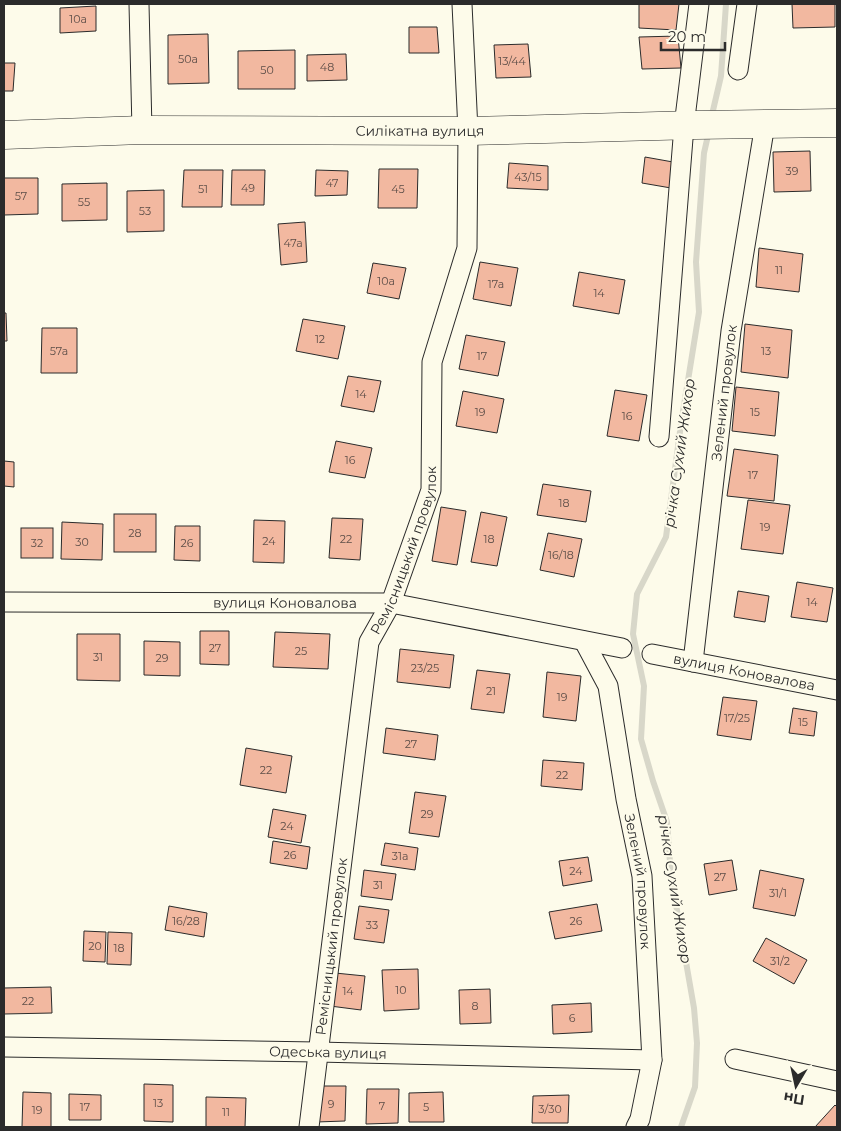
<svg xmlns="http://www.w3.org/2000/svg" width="841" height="1131" font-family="Montserrat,sans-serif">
	<rect width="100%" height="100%" fill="#fdfbea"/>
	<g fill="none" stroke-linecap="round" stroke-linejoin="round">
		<g stroke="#d8d7c9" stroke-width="6">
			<polyline points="711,119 721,76 726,4"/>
			<polyline points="681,1127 695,1087 697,1043 694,1008 671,876 667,822 653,781 641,739 644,686 633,634 637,594 666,537 681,424 699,312 696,262 704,153 709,131"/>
		</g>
	</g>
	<g fill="#f2b8a0" stroke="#2b2b2b">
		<polygon points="639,4 679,4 676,30 639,28"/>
		<polygon points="792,4 835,4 835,27 793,28"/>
		<polygon points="96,6 96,31 60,33 60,8"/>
		<polygon points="409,27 437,27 439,53 409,53"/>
		<polygon points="208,34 209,83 168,84 168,35"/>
		<polygon points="678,36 681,68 642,69 639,37"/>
		<polygon points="528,44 531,77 496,78 494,45"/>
		<polygon points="295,50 295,89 238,89 238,51"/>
		<polygon points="346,54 347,80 307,81 307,55"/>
		<polygon points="4,63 15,63 13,91 4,91"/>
		<polygon points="810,151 811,191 774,192 773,152"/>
		<polygon points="645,157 673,162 671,188 642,183"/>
		<polygon points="509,163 548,166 548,190 507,188"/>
		<polygon points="379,169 418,169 417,208 378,208"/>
		<polygon points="184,170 223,170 222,207 182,207"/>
		<polygon points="232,170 265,170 264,205 231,205"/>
		<polygon points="316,170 348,171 347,195 315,196"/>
		<polygon points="4,178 38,178 38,214 4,215"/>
		<polygon points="107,183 107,220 62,221 62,184"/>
		<polygon points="164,190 164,231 127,232 127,191"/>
		<polygon points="305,222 307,262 281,265 278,224"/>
		<polygon points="759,248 803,254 799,292 756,287"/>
		<polygon points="480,262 518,268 511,306 473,299"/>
		<polygon points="373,263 406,268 399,299 367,293"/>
		<polygon points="579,272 625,280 619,314 573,306"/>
		<polygon points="4,313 6,313 7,341 4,341"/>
		<polygon points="303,319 345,326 338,359 296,351"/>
		<polygon points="745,324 792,330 788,378 741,372"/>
		<polygon points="42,328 77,328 77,373 41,373"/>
		<polygon points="466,335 505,342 498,376 459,369"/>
		<polygon points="348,376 381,381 374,412 341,406"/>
		<polygon points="736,387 779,392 775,436 732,431"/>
		<polygon points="615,390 647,395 639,441 607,436"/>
		<polygon points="463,391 504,399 497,433 456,426"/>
		<polygon points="336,441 372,448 365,478 329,472"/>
		<polygon points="734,449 778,455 774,501 727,496"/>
		<polygon points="4,461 14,462 14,487 4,486"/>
		<polygon points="543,484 591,491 586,522 537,515"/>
		<polygon points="748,500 790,505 783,554 741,549"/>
		<polygon points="441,507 466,511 457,565 432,561"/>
		<polygon points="481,512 507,517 497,566 471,562"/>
		<rect x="114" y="514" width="42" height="38"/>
		<polygon points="332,518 363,519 360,560 329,558"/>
		<polygon points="254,520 285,521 284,563 253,562"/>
		<polygon points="62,522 103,524 102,560 61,559"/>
		<polygon points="175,526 200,526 200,561 174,560"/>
		<rect x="21" y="528" width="32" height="30"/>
		<polygon points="548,533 582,539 574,577 540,570"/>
		<polygon points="797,582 833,588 827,622 791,617"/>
		<polygon points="738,591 769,596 765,622 734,617"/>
		<polygon points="200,631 229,631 229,665 200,664"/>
		<polygon points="275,632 330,634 328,669 273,667"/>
		<polygon points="77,634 120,634 120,681 77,680"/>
		<polygon points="144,641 180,642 180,676 144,675"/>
		<polygon points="400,649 454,655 450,688 397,682"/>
		<polygon points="477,670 510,674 504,713 471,709"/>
		<polygon points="547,672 581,676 576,721 543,717"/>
		<polygon points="723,697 757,701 751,740 717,735"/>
		<polygon points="793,708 817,712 814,736 789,733"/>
		<polygon points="386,728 438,735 435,760 383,753"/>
		<polygon points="246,748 292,756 286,793 240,785"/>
		<polygon points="543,760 584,763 582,790 541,786"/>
		<polygon points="415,792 446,796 439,837 409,833"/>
		<polygon points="273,809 306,815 301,843 268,837"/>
		<polygon points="273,841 310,847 307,869 270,863"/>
		<polygon points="385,843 418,848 415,870 381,865"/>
		<polygon points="588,857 592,881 563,886 559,861"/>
		<polygon points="732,860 737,890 709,895 704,864"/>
		<polygon points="364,870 396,874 392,900 361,896"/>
		<polygon points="760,870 804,879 795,916 753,908"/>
		<polygon points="597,904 602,931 555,939 549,912"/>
		<polygon points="169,906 207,913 204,937 165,930"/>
		<polygon points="359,906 389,910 384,943 354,939"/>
		<polygon points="84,931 106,932 105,962 83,961"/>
		<polygon points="108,932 132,933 131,965 107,964"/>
		<polygon points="766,938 807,960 794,984 753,961"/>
		<polygon points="418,969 419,1009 384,1011 382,970"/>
		<polygon points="335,973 365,976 361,1010 330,1006"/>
		<polygon points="51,987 52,1013 4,1014 4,988"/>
		<polygon points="490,989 491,1023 460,1024 459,990"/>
		<polygon points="591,1003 592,1032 553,1034 552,1005"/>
		<polygon points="144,1084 173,1085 173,1122 144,1121"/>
		<polygon points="317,1086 346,1086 345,1121 316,1122"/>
		<polygon points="367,1089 399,1089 398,1123 366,1124"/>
		<polygon points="23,1092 51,1093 51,1127 22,1127"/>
		<polygon points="443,1092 444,1122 409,1122 409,1093"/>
		<polygon points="69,1094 101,1095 101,1120 69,1120"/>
		<polygon points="569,1095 568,1123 532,1123 533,1096"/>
		<polygon points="206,1097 246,1098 245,1127 206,1127"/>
		<polygon points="835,1105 837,1107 837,1127 815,1127"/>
	</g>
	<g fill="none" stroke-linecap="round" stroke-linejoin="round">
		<g stroke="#2b2b2b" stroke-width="21">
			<g id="street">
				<polyline points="139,4 142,130"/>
				<polyline points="738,70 747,4"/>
				<polyline points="659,437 684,126 699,4"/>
				<path id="s1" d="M4 602 391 603 622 648"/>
				<path id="s2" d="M584 641 608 686 626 799 642 876 652 1060 640 1119 636 1127"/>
				<path id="s3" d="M652 654 837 690"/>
				<path id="s4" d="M693 662 731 331 765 124"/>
				<path id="s5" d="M4 1047 317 1052 652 1060"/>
				<polyline points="735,1059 837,1081"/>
				<path id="s6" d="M309 1127 369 642 391 603 431 490 432 362 467 248 468 131 462 4"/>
			</g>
		</g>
		<g stroke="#2b2b2b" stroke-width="29">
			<g id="primary">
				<path id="s7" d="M4 135 142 130 468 131 696 125 837 123"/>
			</g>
		</g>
		<use href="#street" stroke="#fdfbea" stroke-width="19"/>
		<use href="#primary" stroke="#fdfbea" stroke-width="28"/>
	</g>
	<g text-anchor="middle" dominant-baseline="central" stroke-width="4" stroke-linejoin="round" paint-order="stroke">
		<g font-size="11" fill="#5d4e48">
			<text x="78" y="19">10а</text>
			<text x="188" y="59">50а</text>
			<text x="512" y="61">13/44</text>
			<text x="327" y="67">48</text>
			<text x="267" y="70">50</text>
			<text x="792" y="171">39</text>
			<text x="528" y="177">43/15</text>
			<text x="332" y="183">47</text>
			<text x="248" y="188">49</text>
			<text x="203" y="189">51</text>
			<text x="398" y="189">45</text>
			<text x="21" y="196">57</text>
			<text x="84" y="202">55</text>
			<text x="145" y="211">53</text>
			<text x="293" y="243">47а</text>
			<text x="779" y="270">11</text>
			<text x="386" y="281">10а</text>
			<text x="496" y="284">17а</text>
			<text x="599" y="293">14</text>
			<text x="320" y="339">12</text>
			<text x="59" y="351">57а</text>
			<text x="766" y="351">13</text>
			<text x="482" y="356">17</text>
			<text x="361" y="394">14</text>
			<text x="480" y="412">19</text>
			<text x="755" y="412">15</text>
			<text x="627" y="416">16</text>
			<text x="350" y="460">16</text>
			<text x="753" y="475">17</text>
			<text x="564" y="503">18</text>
			<text x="765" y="527">19</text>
			<text x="135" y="533">28</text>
			<text x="346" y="539">22</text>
			<text x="489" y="539">18</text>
			<text x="269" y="541">24</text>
			<text x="82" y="542">30</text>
			<text x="37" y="543">32</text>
			<text x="187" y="543">26</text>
			<text x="561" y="555">16/18</text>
			<text x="812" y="602">14</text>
			<text x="215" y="648">27</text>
			<text x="301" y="651">25</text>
			<text x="98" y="657">31</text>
			<text x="162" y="658">29</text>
			<text x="425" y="668">23/25</text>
			<text x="491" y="691">21</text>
			<text x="562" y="697">19</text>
			<text x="737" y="718">17/25</text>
			<text x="803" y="722">15</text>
			<text x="411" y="744">27</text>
			<text x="266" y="770">22</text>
			<text x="562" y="775">22</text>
			<text x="427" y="814">29</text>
			<text x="287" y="826">24</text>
			<text x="290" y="855">26</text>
			<text x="400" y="856">31а</text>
			<text x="576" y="871">24</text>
			<text x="720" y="877">27</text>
			<text x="378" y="885">31</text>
			<text x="778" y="893">31/1</text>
			<text x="186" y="921">16/28</text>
			<text x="576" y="921">26</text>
			<text x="372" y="925">33</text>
			<text x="95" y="946">20</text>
			<text x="119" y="948">18</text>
			<text x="780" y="961">31/2</text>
			<text x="401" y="990">10</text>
			<text x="348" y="991">14</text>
			<text x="28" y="1001">22</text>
			<text x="475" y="1006">8</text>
			<text x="572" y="1018">6</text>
			<text x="158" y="1103">13</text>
			<text x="331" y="1104">9</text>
			<text x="382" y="1106">7</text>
			<text x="85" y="1107">17</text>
			<text x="426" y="1107">5</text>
			<text x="550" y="1109">3/30</text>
			<text x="37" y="1110">19</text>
			<text x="226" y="1112">11</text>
		</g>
		<g font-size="14" fill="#2b2b2b" stroke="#fdfbea">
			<text stroke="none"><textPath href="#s7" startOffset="416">Силікатна вулиця</textPath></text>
			<text stroke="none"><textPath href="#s4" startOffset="271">Зелений провулок</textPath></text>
			<text stroke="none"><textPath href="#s6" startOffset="588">Ремісницький провулок</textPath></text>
			<text stroke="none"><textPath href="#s1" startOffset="281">вулиця Коновалова</textPath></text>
			<text stroke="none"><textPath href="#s3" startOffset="94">вулиця Коновалова</textPath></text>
			<text stroke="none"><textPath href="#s2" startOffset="249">Зелений провулок</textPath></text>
			<text stroke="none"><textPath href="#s6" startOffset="182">Ремісницький провулок</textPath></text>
			<text stroke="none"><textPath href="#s5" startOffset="324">Одеська вулиця</textPath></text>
		</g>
		<g font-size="15" font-style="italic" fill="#2b2b2b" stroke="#fdfbea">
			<text transform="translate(679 453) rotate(-82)">річка Сухий Жихор</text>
			<text transform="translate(675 889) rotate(81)">річка Сухий Жихор</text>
		</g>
	</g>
	<rect width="841" height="1131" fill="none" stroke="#2b2b2b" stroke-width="10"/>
	<g transform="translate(796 1086) rotate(189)" stroke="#fdfbea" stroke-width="4" paint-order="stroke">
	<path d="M0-4L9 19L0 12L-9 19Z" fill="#2b2b2b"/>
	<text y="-8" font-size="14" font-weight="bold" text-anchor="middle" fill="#2b2b2b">Пн</text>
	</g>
	<path d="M661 42v8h64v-8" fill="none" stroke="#2b2b2b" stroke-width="2.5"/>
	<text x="668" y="42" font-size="15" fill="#2b2b2b" stroke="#fdfbea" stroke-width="4" paint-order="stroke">20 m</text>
</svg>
